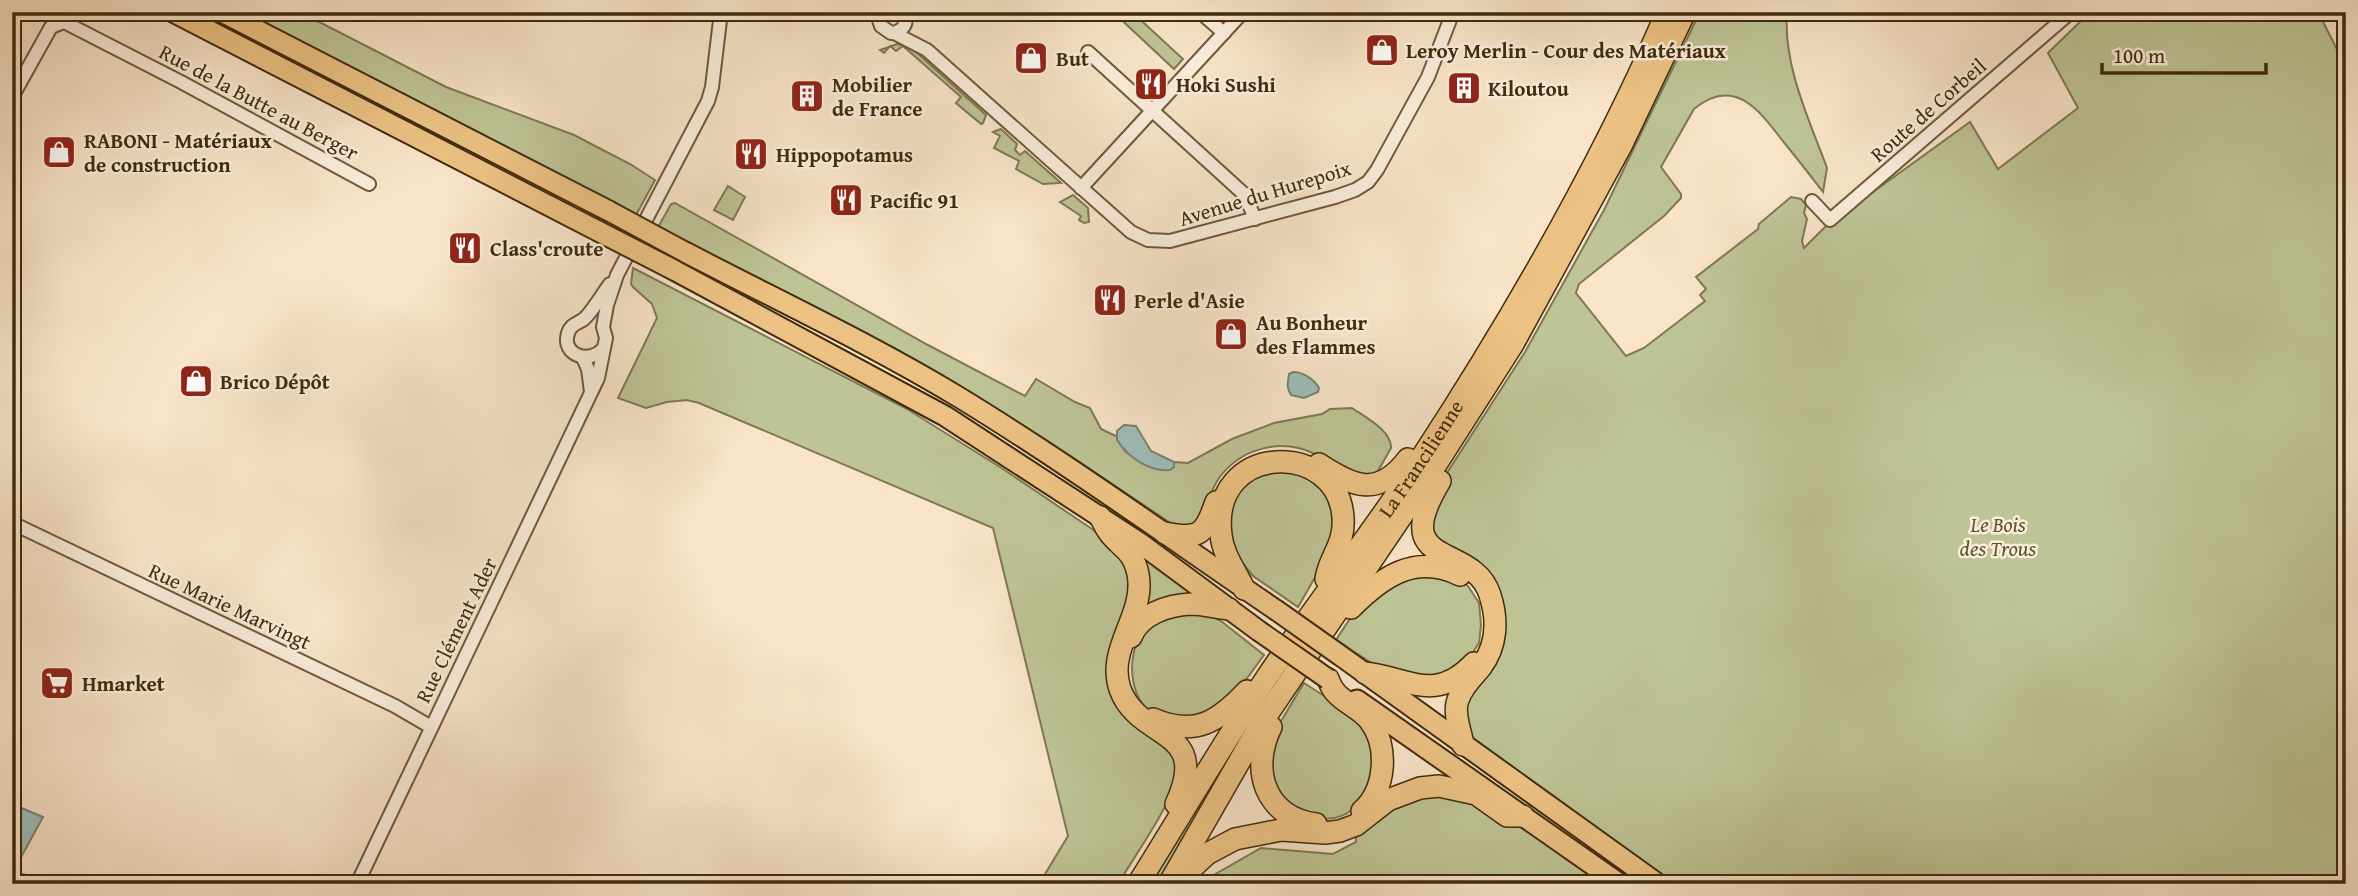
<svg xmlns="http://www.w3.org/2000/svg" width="2358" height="896" font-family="'Gentium Book Plus',serif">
	<rect width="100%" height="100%" fill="#f9e4c9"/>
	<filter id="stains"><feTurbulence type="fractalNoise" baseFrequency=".00286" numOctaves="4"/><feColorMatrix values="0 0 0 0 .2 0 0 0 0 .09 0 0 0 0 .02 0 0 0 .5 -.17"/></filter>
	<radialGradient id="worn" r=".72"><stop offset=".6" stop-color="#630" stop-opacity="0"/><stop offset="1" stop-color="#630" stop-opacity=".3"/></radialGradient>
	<g fill="#bec496" stroke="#7f7851" stroke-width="2">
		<polygon points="241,12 300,12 446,87 574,135 630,164 655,180 635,217"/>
		<polygon points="1132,12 1183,59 1174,69 1113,12"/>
		<path d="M1700 12H1787C1783 66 1809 119 1827 168L1823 192C1810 175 1796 157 1782 140 1759 110 1734 76 1694 109L1661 167 1681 194V198L1664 216 1579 284 1576 293 1626 356 1644 348 1705 301 1700 295 1706 289 1696 277 1758 229 1759 224 1791 197 1801 199 1806 205 1804 213 1807 219 1802 241 1804 248 1826 226 1970 122 1998 169 2078 108 2048 53 2090 12H2318L2346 67V884H1674L1461 730 1456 716 1481 667 1489 591 1437 550 1425 507 1525 352 1604 210Z"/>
		<polygon points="897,44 906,46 915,51 986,115 983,123 981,124 956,103 961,97 903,46 896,51 890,46 884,53 880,50"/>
		<polygon points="1001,129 1017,144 1015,150 1020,155 1025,151 1061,183 1043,184 1016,169 1019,161 994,148 1000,136 993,132"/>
		<polygon points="728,186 745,197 733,220 714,210"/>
		<polygon points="1073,195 1088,208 1089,222 1084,223 1079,220 1081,216 1060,202"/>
		<path d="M675 203 928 345 1025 396 1036 379 1075 402 1090 408 1101 429 1116 436 1125 451 1144 464 1174 467V462L1188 463 1232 439 1274 423 1322 414 1330 409 1352 408C1365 417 1392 431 1391 448L1374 478C1351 478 1336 464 1315 454 1282 438 1242 447 1219 478 1211 490 1203 512 1195 526H1175L1045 439 949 380 657 229 671 204Z"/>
		<path d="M633 268 907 409 1000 467 1092 529 1108 543 1123 561 1129 575 1131 593 1108 665 1170 748C1174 757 1177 764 1177 774 1176 798 1132 860 1118 884H1039L1068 836 993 528 699 403 687 400 667 402 646 408 618 398 657 318 652 304 633 287 631 284Z"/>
		<polygon points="1282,466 1323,487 1335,515 1329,553 1298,607 1253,576 1240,560 1228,533 1228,516 1246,478"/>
		<polygon points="1141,557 1147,557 1196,596 1144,606"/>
		<polygon points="1420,572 1456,579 1468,586 1479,603 1481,625 1479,643 1468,660 1434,679 1381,669 1336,640 1353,614 1366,601"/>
		<path d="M1181 614H1207L1221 621 1264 655 1234 696 1205 718C1194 717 1165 718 1156 715 1130 704 1126 658 1140 638 1149 624 1166 619 1181 614Z"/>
		<path d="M1304 683 1346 710 1363 725 1377 764C1357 809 1353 826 1298 816L1269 780 1272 736Z"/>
		<polygon points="1403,793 1476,794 1612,884 1198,884 1261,848 1333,854 1356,842 1356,825"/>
		<polygon points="1202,798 1207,801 1160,884 1147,884"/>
	</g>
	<g fill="#9ebeba" stroke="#788374" stroke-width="2">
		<path d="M1293 372C1303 372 1314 379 1319 388L1318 392 1304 398 1291 395C1286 388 1288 382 1289 374Z"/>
		<path d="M1124 425 1136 426 1151 451 1174 462V467L1170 470C1149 472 1128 457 1117 440V431Z"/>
		<polygon points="12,804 43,817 19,861 12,846"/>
	</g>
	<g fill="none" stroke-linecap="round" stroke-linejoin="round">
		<g stroke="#6e593b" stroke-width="16">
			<g id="street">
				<path d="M881 12 879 20 881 26 891 33C903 32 909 23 904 12"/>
				<polyline points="1200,12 1224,33"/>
				<polyline points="894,33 927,50 1131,232 1148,240 1170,241 1335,197 1355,190 1368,182 1377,170 1428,77 1453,12"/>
				<polyline points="1088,52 1245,195 1255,219"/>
				<polyline points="12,97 51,27 64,22 181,82 369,184"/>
				<polyline points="1081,188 1243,12"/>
				<polyline points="1812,201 1830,220 2071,12"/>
				<path d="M603 349C590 364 561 356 568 333 571 324 577 324 584 319 592 312 603 293 610 284"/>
				<polyline points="583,358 588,369 591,392"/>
				<polyline points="12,523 395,706 431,727"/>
				<polyline points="12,880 41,884"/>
				<polyline points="357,884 598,378 606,338 603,327 607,305 617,275 708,101 712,87 721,12"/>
			</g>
		</g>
		<g stroke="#402b0c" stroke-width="23">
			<g id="primary">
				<polyline points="173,12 598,231"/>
				<polyline points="222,12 609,211"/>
				<path d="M685 252C775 299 869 343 957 396 1067 463 1170 538 1276 610"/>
				<polyline points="672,269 945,416 1140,543 1259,631"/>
				<polyline points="1341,656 1658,884"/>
				<polyline points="1357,700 1620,884"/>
			</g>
		</g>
		<g stroke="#402b0c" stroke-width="24">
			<g id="highway">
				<path d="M1319 464C1354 487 1378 498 1408 459"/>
				<path d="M1440 481C1386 571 1473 541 1490 595 1498 620 1497 646 1481 667 1472 678 1461 688 1457 703 1454 717 1461 731 1463 745"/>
				<path d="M1100 517C1103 521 1105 527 1108 531 1120 548 1133 549 1138 574 1146 615 1106 648 1120 689 1139 742 1212 726 1176 804"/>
				<path d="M1165 533C1200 540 1205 534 1216 502"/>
				<path d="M1244 589C1236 571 1223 555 1221 535 1209 441 1339 440 1343 518 1345 545 1329 557 1326 579"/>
				<path d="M1351 608C1382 577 1415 553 1460 575"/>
				<path d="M1131 637C1140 614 1168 605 1191 604 1203 604 1216 608 1229 609"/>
				<path d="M1365 673C1409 678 1435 704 1474 663"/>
				<path d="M1328 679C1330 684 1333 690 1336 693 1346 704 1361 709 1370 721 1389 746 1386 790 1362 811"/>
				<path d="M1153 719C1195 737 1218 722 1247 691"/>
				<path d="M1271 727C1250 770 1265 817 1316 824"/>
				<path id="s1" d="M1138 884C1181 815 1222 745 1267 677 1317 603 1373 532 1422 457 1514 316 1600 167 1667 12"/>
				<polyline points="1169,884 1262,722 1426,480 1513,344 1621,146 1685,12"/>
				<polyline points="1180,884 1193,867 1207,854 1235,839 1281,830 1325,833 1340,831 1356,825 1388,800 1420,788 1439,786 1476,794 1507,816 1523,816"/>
			</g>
		</g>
		<use href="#street" stroke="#fbeddc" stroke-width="12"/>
		<use href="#primary" stroke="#ecc284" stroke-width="19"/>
		<use href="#highway" stroke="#ecc284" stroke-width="21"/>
		<g stroke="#402b0c" stroke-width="23" stroke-linecap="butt">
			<g id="primary-bridge">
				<polyline points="609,211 685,252"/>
				<polyline points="598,231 672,269"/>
				<polyline points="1276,610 1341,656"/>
				<polyline points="1259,631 1328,679"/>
			</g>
		</g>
		<use href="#primary-bridge" stroke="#ecc284" stroke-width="19"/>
	</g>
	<defs>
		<g id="shop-square" transform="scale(1.75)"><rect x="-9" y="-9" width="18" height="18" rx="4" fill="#8f2418" stroke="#fbeddc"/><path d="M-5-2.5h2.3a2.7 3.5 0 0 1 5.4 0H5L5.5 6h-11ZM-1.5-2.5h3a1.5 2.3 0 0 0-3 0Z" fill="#fff"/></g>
		<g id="restaurant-square" transform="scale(1.75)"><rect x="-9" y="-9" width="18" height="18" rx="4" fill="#8f2418" stroke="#fbeddc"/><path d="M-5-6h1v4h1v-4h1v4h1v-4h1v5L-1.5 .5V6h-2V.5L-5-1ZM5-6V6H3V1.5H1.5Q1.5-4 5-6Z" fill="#fff"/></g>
		<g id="building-square" transform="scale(1.75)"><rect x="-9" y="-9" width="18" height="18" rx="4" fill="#8f2418" stroke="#fbeddc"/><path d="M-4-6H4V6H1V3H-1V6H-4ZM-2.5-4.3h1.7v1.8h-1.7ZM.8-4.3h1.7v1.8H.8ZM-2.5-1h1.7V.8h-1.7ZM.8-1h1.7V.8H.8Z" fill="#fff"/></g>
		<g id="supermarket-square" transform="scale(1.75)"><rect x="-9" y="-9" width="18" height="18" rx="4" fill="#8f2418" stroke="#fbeddc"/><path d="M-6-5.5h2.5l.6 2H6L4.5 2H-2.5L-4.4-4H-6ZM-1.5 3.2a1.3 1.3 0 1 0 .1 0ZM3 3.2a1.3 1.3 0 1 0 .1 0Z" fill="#fff"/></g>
	</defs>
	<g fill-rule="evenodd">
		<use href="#shop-square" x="1382" y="50"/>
		<use href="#shop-square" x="1031" y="58"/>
		<use href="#restaurant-square" x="1151" y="84"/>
		<use href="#building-square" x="1464" y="88"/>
		<use href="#building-square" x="807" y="96"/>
		<use href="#shop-square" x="59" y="152"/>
		<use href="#restaurant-square" x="751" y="154"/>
		<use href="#restaurant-square" x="846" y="200"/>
		<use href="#restaurant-square" x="465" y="248"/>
		<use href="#restaurant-square" x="1110" y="300"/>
		<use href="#shop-square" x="1231" y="334"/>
		<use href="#shop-square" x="196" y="381"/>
		<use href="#supermarket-square" x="57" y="683"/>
	</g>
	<g text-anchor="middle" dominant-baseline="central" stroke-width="5" stroke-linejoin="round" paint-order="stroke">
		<g font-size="21" font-weight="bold" fill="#402b0c" stroke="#fbeddc" text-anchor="start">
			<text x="1406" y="50">Leroy Merlin - Cour des Matériaux</text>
			<text x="1056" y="58">But</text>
			<text x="832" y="84">Mobilier<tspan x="832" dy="24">de France</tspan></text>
			<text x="1176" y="84">Hoki Sushi</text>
			<text x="1488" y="88">Kiloutou</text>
			<text x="84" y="140">RABONI - Matériaux<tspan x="84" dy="24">de construction</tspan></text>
			<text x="776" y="154">Hippopotamus</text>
			<text x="870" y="200">Pacific 91</text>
			<text x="490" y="248">Class'croute</text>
			<text x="1134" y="300">Perle d'Asie</text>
			<text x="1256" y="322">Au Bonheur<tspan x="1256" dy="24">des Flammes</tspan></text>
			<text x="220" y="381">Brico Dépôt</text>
			<text x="82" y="683">Hmarket</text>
		</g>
		<g font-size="21" fill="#402b0c" stroke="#fbeddc">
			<text transform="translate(259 102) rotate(28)">Rue de la Butte au Berger</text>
			<text transform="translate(1928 110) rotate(-41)">Route de Corbeil</text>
			<text transform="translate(1265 193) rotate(-17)">Avenue du Hurepoix</text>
			<text stroke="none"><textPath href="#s1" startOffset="511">La Francilienne</textPath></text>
			<text transform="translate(230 606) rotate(25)">Rue Marie Marvingt</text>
			<text transform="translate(456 630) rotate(-64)">Rue Clément Ader</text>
		</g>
		<g font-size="21" font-style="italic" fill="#60512e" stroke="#fbeddc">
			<text x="1998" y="524">Le Bois<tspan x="1998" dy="24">des Trous</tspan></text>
		</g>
	</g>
	<rect width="2358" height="896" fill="none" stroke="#f9e4c9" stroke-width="42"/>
	<rect x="14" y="14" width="2330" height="868" fill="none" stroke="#402b0c" stroke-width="3.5"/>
	<rect x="21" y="21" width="2316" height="854" fill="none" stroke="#402b0c" stroke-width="2"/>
	<path d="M2102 63v10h164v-10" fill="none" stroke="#402b0c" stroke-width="3.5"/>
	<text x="2113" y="63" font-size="21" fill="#402b0c" stroke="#fbeddc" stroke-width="5" paint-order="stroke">100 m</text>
	<rect width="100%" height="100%" filter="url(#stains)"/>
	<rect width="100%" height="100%" fill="url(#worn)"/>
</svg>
